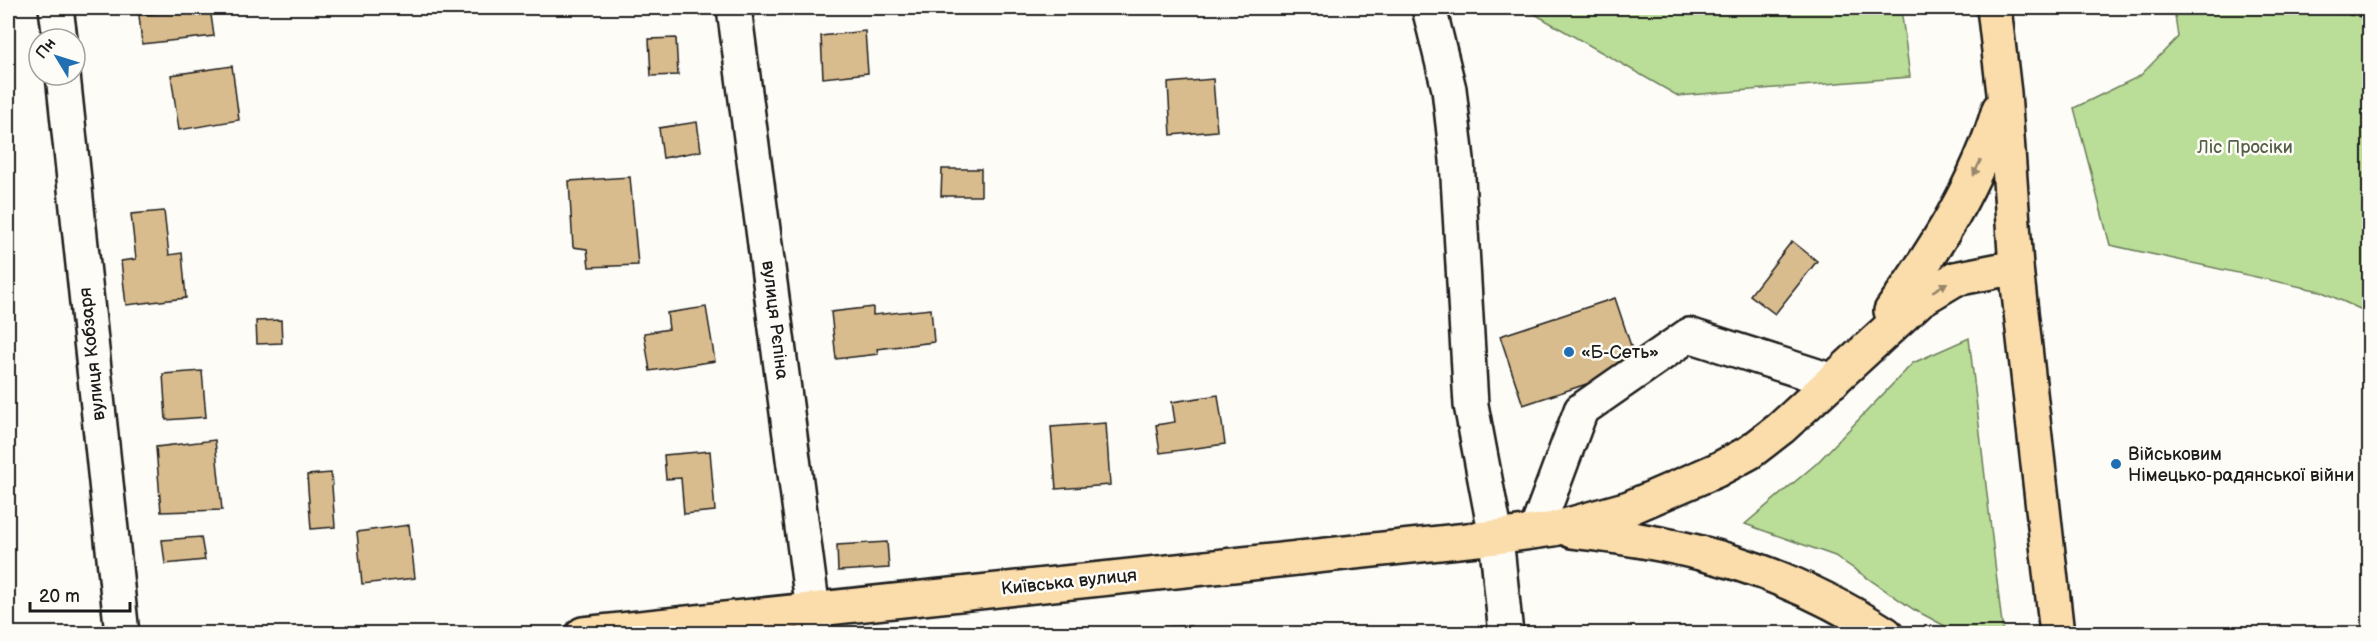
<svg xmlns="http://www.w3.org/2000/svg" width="2377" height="641" font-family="'Balsamiq Sans',sans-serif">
	<rect width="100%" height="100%" fill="#fdfcf7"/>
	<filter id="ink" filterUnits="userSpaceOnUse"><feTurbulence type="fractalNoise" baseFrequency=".0167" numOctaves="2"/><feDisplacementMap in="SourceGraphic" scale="12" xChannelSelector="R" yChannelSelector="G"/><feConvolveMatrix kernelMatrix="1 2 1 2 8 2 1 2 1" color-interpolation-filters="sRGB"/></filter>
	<g filter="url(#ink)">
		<g fill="#badd98" stroke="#6b7c5a" stroke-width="1.5">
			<polygon points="1524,8 1901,8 1910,77 1678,96"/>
			<polygon points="2174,8 2369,8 2369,313 2320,291 2110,245 2074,108 2140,76 2178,37"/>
			<polygon points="1969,338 2003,633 1958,633 1913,609 1835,556 1745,524 1817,463 1913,363"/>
		</g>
		<g fill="#d9bc8d" stroke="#1c1c1c" stroke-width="1.5">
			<polygon points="210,8 214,36 142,44 139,15"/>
			<polygon points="865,31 868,73 823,78 821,36"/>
			<polygon points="676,38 678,75 651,76 649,39"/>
			<polygon points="232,66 239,120 179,130 171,75"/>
			<polygon points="1213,79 1217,131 1171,135 1168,83"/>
			<polygon points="697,122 701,151 663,158 659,128"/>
			<polygon points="942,169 981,169 981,196 941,196"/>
			<polygon points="630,177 638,265 589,267 587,249 573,247 569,181"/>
			<polygon points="164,211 169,255 182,253 186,298 126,305 121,261 136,259 131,214"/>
			<polygon points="1792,241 1817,261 1775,314 1750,295"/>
			<polygon points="1615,298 1638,367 1523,405 1500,336"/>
			<polygon points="706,307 715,361 650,371 644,333 669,329 667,313"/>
			<polygon points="873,307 873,315 931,309 934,342 877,349 878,354 836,359 831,312"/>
			<polygon points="281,320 282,343 257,344 256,321"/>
			<polygon points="202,371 206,417 166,420 163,374"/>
			<polygon points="1218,395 1225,444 1160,453 1156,425 1175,422 1172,402"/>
			<polygon points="1106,423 1110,485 1056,489 1051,427"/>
			<polygon points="215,440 222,510 161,512 156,447"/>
			<polygon points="710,451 715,511 684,514 681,478 666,479 664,455"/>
			<polygon points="331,473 335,527 311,529 307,475"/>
			<polygon points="409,525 415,578 362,584 357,532"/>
			<polygon points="201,537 205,560 165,564 162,540"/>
			<polygon points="887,542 889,568 838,571 837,545"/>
			<polygon points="1192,626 1192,634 1159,634 1159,627"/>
		</g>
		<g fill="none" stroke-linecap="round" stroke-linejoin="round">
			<g stroke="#1c1c1c" stroke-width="38">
				<g id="minor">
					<polyline points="56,8 60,39"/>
					<polyline points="734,8 816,634"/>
					<polyline points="1429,8 1449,89 1457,160 1471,405 1496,537 1506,634"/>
					<polyline points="63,75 122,634"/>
					<polyline points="1536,531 1581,410 1689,335 1833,381"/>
				</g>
			</g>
			<g stroke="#1c1c1c" stroke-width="38">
				<g id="highway">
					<polyline points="1994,8 2004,93 2016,267 2057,634"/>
					<path d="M1891 311C1935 249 1978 183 1999 109"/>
					<path d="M1572 531C1691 544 1783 568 1886 634"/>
					<polyline points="583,634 1496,537 1554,529 1629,508 1717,470 1750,452 1781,428 1920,300 1955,279 2016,267"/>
				</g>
			</g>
			<g stroke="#1c1c1c" stroke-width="4" stroke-dasharray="4.5 4.5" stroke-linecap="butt">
				<polyline points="2313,8 2370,17"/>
				<polyline points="2029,13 2069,8"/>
			</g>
			<use href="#minor" stroke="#fdfcf7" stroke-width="33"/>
			<use href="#highway" stroke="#fbddab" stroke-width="33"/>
		</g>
		<defs><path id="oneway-solid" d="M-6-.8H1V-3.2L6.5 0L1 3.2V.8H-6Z" transform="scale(1.5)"/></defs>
		<g fill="#97866b">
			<use href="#oneway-solid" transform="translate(1977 168) rotate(115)"/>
			<use href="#oneway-solid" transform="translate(1940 287) rotate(-31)"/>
		</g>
	</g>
	<g fill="#1f6fb2" stroke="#fdfcf7" stroke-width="2">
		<circle cx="1569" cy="352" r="6"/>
		<circle cx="2116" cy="464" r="6"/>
	</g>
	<g text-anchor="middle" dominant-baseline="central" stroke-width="5" stroke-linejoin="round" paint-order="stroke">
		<g font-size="18" fill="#536047" stroke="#fdfcf7">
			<text x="2245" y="147">Ліс Просіки</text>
		</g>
		<g font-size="18" fill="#1c1c1c" stroke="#fdfcf7">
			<text transform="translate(775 320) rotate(83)">вулиця Рєпіна</text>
			<text transform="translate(92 354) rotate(-96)">вулиця Кобзаря</text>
			<text transform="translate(1069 582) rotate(-6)">Київська вулиця</text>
		</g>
		<g font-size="18" fill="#1c1c1c" stroke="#fdfcf7" text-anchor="start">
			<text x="1581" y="352">«Б-Сеть»</text>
			<text x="2128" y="454">Військовим<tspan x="2128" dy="21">Німецько-радянської війни</tspan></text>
		</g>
	</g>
	<rect width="2377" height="641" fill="none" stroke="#fdfcf7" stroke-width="30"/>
	<rect x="15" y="15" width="2347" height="611" fill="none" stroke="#1c1c1c" stroke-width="2" filter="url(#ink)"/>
	<g transform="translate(57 57) rotate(308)"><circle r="28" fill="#fdfcf7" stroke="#a3a29f" stroke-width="1.5"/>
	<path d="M0-4.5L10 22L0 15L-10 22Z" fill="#1f6fb2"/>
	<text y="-9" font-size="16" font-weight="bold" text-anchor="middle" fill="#1c1c1c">Пн</text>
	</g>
	<path d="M30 602v9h100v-9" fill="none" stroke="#1c1c1c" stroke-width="3"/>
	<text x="39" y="602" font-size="18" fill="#1c1c1c" stroke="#fdfcf7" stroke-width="4.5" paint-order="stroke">20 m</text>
</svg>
